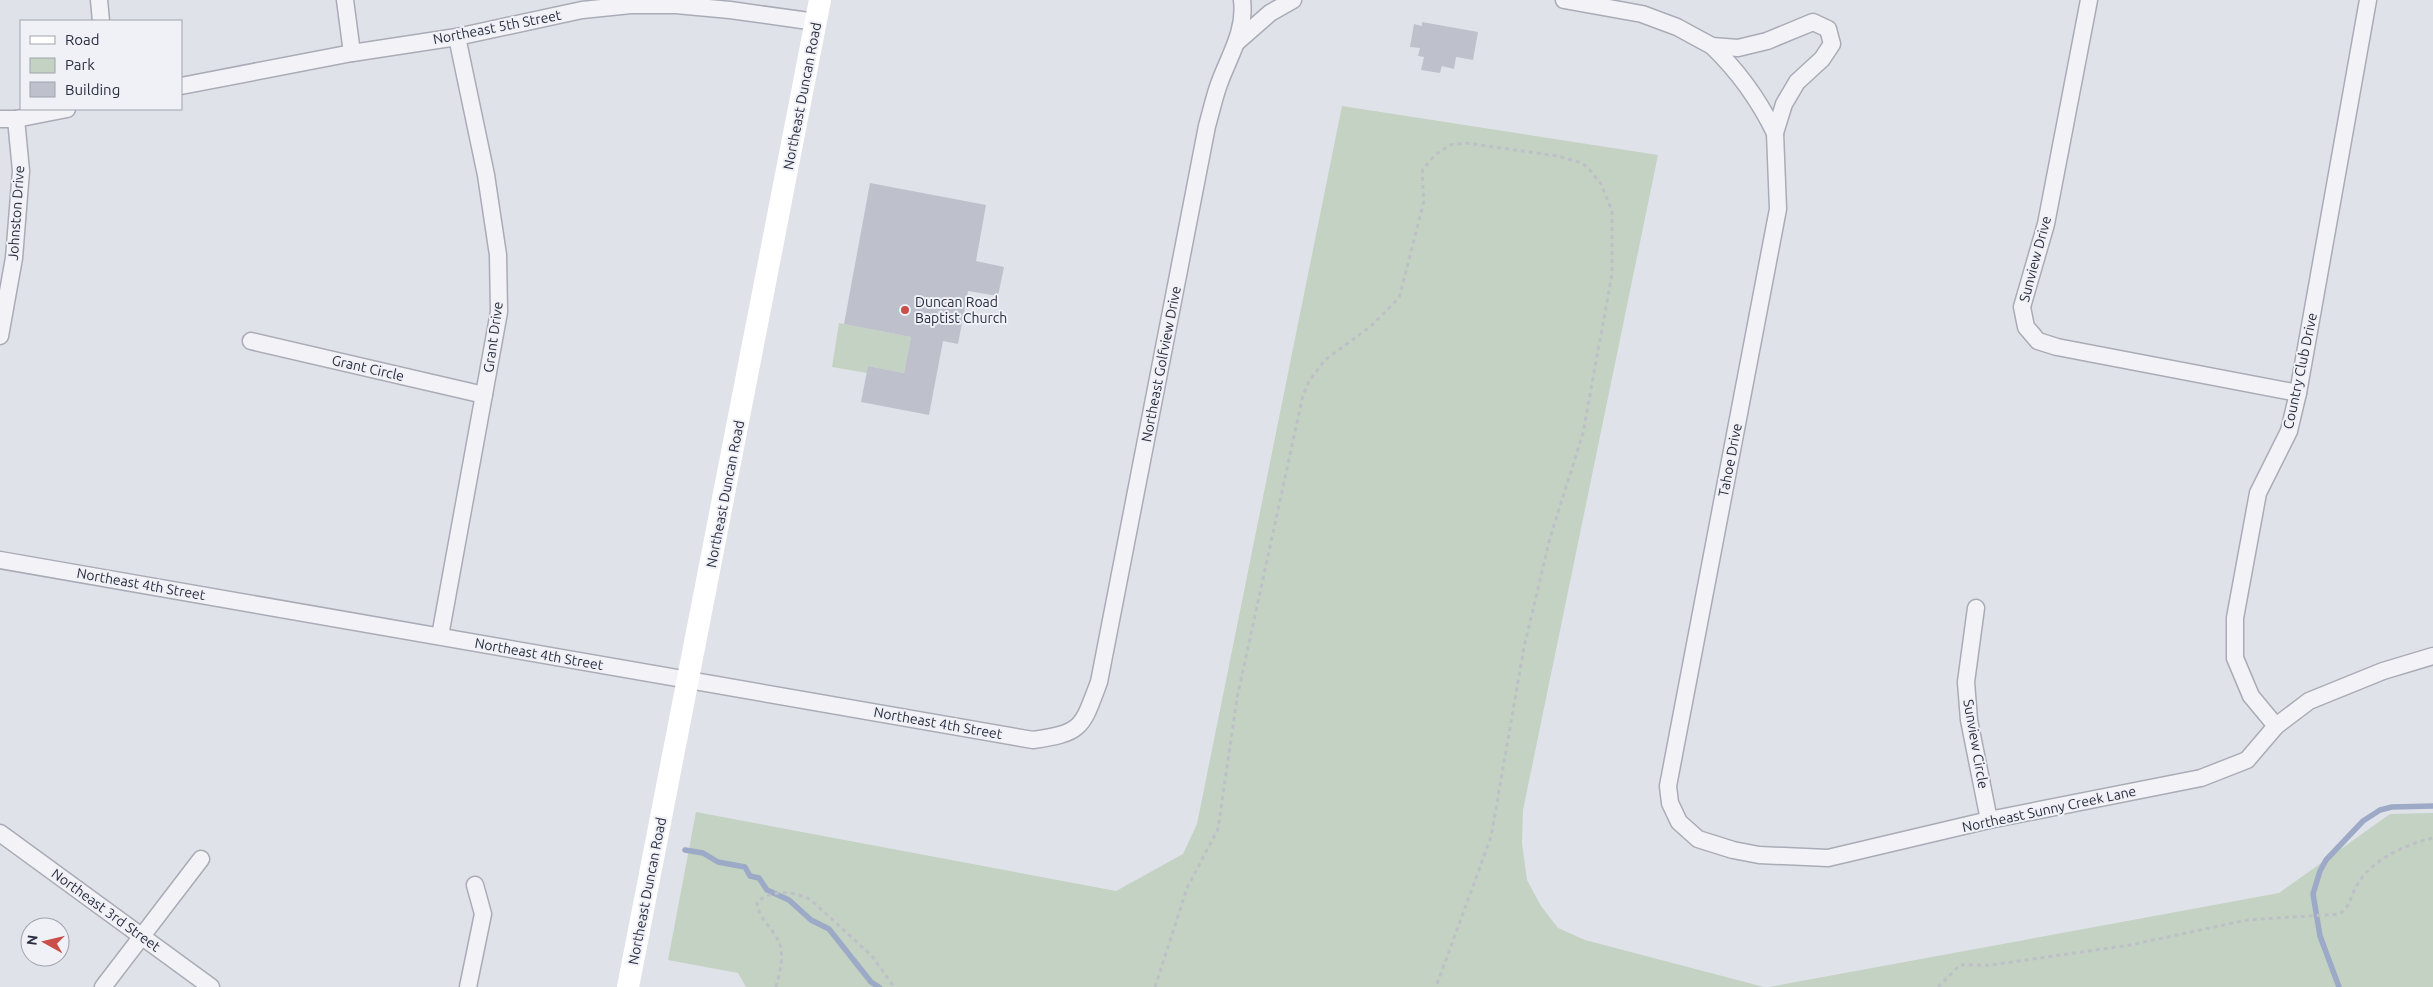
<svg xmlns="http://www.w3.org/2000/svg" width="2433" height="987" font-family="Ubuntu,sans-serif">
	<rect width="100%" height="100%" fill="#e0e2e9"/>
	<g fill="#c3d2c2">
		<polygon points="1342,106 1658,155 1523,810 1522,843 1527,880 1541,906 1558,928 1585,940 1764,987 746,987 738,973 668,960 696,812 1116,891 1183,854 1197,824"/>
		<polygon points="839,323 911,337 904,373 868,366 867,373 832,367"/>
		<polygon points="2433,813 2433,987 1769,987 2279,893 2390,814"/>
	</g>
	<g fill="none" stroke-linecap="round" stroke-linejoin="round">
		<g stroke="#9ca9c7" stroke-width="5.5">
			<polyline points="685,850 703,853 718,862 745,867 750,876 759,878 767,890 789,900 811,920 829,929 871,982 879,987"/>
			<polyline points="2339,987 2320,936 2313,894 2320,871 2326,860 2363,821 2380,810 2392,807 2433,806"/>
		</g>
	</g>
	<g fill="#bec0cb">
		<polygon points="1422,22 1478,32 1473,60 1456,57 1454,69 1442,66 1440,73 1421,70 1424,57 1418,56 1420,48 1410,47 1414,24 1422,26"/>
		<polygon points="870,183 986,205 976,261 1004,267 998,296 968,291 958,344 943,341 929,415 861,402 868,366 904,373 911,337 844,324"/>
	</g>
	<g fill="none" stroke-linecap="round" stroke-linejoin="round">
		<g stroke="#a9acb6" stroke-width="19">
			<g id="street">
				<polyline points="99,0 101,21"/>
				<polyline points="345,0 352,53"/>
				<polyline points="1564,0 1642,14 1677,27 1712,46 1738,48 1767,41 1813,22 1828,29 1832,44 1822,59 1797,82 1784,104 1775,133 1778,209 1668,786 1670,803 1679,822 1698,839 1733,850 1759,855 1828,858 1989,820 2201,778 2247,760 2276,726 2309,701 2383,671 2433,656"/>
				<polyline points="2089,0 2046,224 2022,307 2026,327 2038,341 2057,347 2298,393"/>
				<polyline points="1237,42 1270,13 1293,0"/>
				<path d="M1712 46C1739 72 1759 100 1775 133"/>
				<polyline points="181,86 352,53 457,37 582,10 631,5 676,5 730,10 816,22"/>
				<polyline points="0,119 16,119 67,109"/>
				<polyline points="0,336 14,258 21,171 16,119"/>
				<polyline points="251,341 484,395"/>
				<path d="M0 560 1033 740C1083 733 1082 727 1099 682L1207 126C1211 112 1214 98 1219 84 1229 56 1246 31 1242 0"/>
				<polyline points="1976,608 1966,682 1969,720 1989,820"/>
				<polyline points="440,636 499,312 498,255 486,175 457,37"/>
				<polyline points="2276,726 2251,696 2235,658 2235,618 2258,493 2289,431 2298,393 2368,0"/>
				<polyline points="0,833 211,987"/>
				<polyline points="103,987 201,859"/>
				<polyline points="468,987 483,914 475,885"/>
			</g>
		</g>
		<g stroke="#bec0c7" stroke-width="3" stroke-dasharray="4 4" stroke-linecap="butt">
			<path d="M776 987C780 972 785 954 778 940 772 928 757 916 757 902 772 889 794 891 811 900L872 956 894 987"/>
			<polyline points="1155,987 1187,888 1218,829 1237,698 1303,395 1309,381 1325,360 1371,326 1399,298 1424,201 1422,174 1423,169 1436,154 1450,145 1466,143 1558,156 1582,163 1589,169 1601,184 1612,211 1612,274 1583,433 1550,538 1524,647 1491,837 1436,987"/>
			<path d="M1938 987 1960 965C1969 964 1981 966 1991 965L2130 945 2247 920 2339 914C2350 908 2351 895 2357 885 2371 860 2406 844 2433 838"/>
		</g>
		<use href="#street" stroke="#f3f3f7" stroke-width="16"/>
		<polyline stroke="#fff" stroke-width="22" points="628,987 820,0"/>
	</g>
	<circle fill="#ca4e49" stroke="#f0f1f6" stroke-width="2" cx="905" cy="310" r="5"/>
	<g text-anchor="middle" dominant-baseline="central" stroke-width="4" stroke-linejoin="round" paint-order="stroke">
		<g font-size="14" fill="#292d3f" stroke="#f0f1f6">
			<text transform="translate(497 27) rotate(-11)">Northeast 5th Street</text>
			<text transform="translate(802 96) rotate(-79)">Northeast Duncan Road</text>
			<text transform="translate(16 213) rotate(-86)">Johnston Drive</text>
			<text transform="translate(2035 259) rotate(-75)">Sunview Drive</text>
			<text transform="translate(493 337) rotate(-82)">Grant Drive</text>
			<text transform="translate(1161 364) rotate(-79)">Northeast Golfview Drive</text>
			<text transform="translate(368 368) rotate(13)">Grant Circle</text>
			<text transform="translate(2300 371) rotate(-78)">Country Club Drive</text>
			<text transform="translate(1730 460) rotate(-79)">Tahoe Drive</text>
			<text transform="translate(725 494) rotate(-79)">Northeast Duncan Road</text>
			<text transform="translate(141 584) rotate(10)">Northeast 4th Street</text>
			<text transform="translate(539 654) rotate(10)">Northeast 4th Street</text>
			<text transform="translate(938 723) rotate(10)">Northeast 4th Street</text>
			<text transform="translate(1976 744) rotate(80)">Sunview Circle</text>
			<text transform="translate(2049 809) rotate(-12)">Northeast Sunny Creek Lane</text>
			<text transform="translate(647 891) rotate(-79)">Northeast Duncan Road</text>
			<text transform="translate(106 910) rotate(36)">Northeast 3rd Street</text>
		</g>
		<g font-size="14" fill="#292d3f" stroke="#f0f1f6" text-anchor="start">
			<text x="915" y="302">Duncan Road<tspan x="915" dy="16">Baptist Church</tspan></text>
		</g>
	</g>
	<rect x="20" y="20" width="162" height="90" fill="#f0f1f6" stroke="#a0a3ad"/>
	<rect x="30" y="36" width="25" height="8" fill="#ffffff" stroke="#a0a3ad"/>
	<text x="65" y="45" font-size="15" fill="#292d3f">Road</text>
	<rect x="30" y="58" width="25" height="15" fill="#c3d2c2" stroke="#a0a3ad"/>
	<text x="65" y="70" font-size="15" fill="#292d3f">Park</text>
	<rect x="30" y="82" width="25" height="15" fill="#bec0cb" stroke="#a0a3ad"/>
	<text x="65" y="95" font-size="15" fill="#292d3f">Building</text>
	<g transform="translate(45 942) rotate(278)"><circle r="24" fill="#f0f1f6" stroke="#a0a3ad"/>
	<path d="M0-4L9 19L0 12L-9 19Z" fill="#ca4e49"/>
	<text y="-8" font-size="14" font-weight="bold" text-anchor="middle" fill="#292d3f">N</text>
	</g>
</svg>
